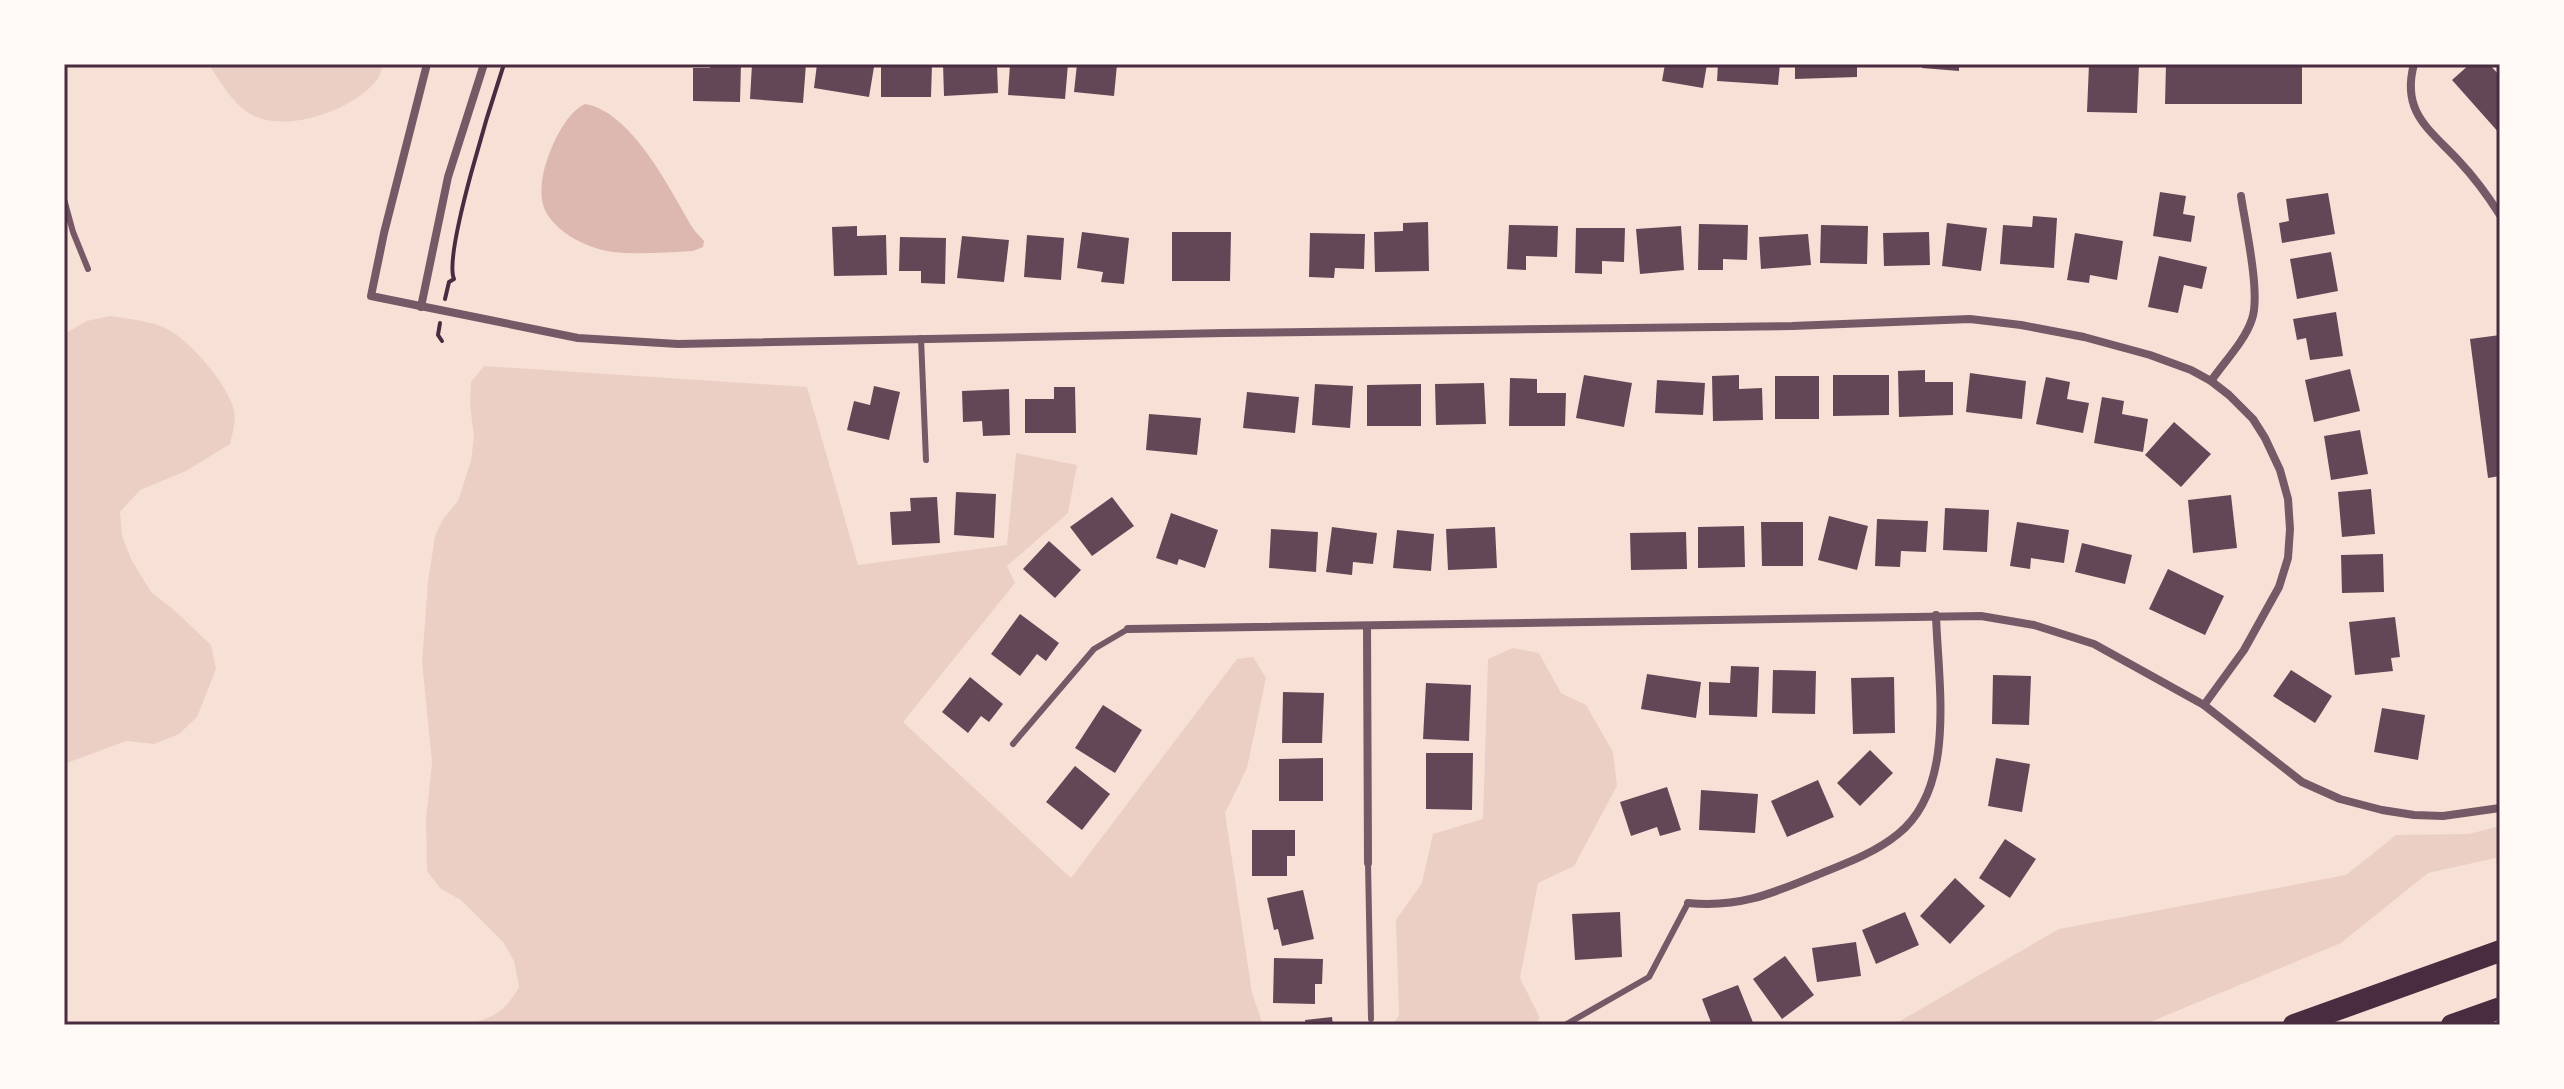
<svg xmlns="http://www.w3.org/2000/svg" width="2564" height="1089" font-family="'DM Sans',sans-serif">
	<rect width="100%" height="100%" fill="#f7e1d7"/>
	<g fill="#ebcfc5">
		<path d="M208 64H383C381 70 380 77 376 81 352 111 281 136 247 112 231 101 219 79 208 64Z"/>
		<path d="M110 316C130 319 154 321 171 331 192 344 226 383 233 407 237 419 233 431 230 444L186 471 140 490 120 512 122 536 132 561 151 592 174 610 211 645 216 669 197 717 179 734 154 744 126 741 64 764V334L87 321Z"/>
		<path d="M484 366 807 387 858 565 1007 545 1016 453 1077 465 1068 513 1007 566 1015 583 903 722 1071 878 1237 659 1253 657 1266 678 1247 768 1225 813 1252 993 1263 1025H464C493 1018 504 1013 519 987L514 961 503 942 461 900 441 889 427 871 426 819 432 763 422 661 428 582 435 536 443 519 458 501 471 461 474 436 470 405 471 382Z"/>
		<polygon points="1513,648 1539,653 1561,693 1586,705 1613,752 1617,786 1574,866 1538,883 1520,978 1540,1018 1533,1025 1393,1025 1399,1015 1396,920 1422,883 1433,834 1483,819 1488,659"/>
		<polygon points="2500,826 2500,857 2428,873 2341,943 2143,1025 1893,1025 2059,929 2346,875 2396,835 2469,834"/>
	</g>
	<path fill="#dcb8b0" d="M585 104C633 112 671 192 694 230L704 241 703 247 693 251C667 252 639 255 613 252 589 249 558 234 546 212 537 195 543 169 550 152 556 136 569 111 585 104Z"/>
	<g fill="#644757">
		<polygon points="710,64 741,64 740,102 693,101 693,68 710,68"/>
		<polygon points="752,64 806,64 803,103 750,99"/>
		<polygon points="817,64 852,64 874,67 869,97 814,88"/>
		<polygon points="881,64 932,64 931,97 881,97"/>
		<polygon points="943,64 997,64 998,93 944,96"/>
		<polygon points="1010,64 1068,64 1065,99 1008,95"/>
		<polygon points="1077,64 1117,64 1114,96 1074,92"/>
		<polygon points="1665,64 1707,64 1703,88 1662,81"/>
		<polygon points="1718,64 1780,64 1778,85 1717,81"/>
		<polygon points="1795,64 1857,64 1857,77 1795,79"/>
		<polygon points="1923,64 1959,64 1959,71 1922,68"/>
		<polygon points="2089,64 2139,64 2137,113 2087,112"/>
		<polygon points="2166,64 2302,64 2302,104 2165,104"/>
		<polygon points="2470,64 2489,64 2500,76 2500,134 2452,80"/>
		<polygon points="2160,192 2186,196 2183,214 2195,216 2191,242 2153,236"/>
		<polygon points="2328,193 2335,234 2282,243 2279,223 2289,221 2286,199"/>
		<polygon points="2033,216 2057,218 2054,268 2000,264 2003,225 2032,227"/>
		<polygon points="1428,222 1429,271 1375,272 1374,232 1403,231 1403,223"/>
		<polygon points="1947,223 1987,228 1981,271 1942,266"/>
		<polygon points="1699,224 1748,225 1747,260 1723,259 1723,270 1698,270"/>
		<polygon points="1509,225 1558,226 1557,257 1526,256 1526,270 1507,269"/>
		<polygon points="1821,225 1868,226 1867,264 1820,263"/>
		<polygon points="857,226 857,236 886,235 887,275 834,276 832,227"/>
		<polygon points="1681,226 1684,270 1640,274 1636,229"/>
		<polygon points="1576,228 1625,228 1624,262 1602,261 1602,274 1575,273"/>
		<polygon points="1082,232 1129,238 1124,284 1101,282 1103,272 1077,268"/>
		<polygon points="1172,232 1231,232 1230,281 1172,281"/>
		<polygon points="1929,232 1930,265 1884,266 1883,233"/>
		<polygon points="1310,233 1365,234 1364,269 1335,268 1334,278 1309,277"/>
		<polygon points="2075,233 2123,241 2117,280 2090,275 2089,283 2067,280"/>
		<polygon points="1808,234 1811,265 1761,269 1759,237"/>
		<polygon points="1027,235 1064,238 1061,280 1024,277"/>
		<polygon points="962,236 1009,240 1004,282 957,278"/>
		<polygon points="900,237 946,238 945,284 921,283 921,271 899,271"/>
		<polygon points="2331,252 2338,291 2297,299 2290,259"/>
		<polygon points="2159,256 2207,267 2202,289 2184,285 2178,313 2148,307"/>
		<polygon points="2336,312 2343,356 2310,360 2306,338 2297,340 2293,319"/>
		<polygon points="2500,335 2500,476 2488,478 2470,339"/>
		<polygon points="2350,369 2360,411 2314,422 2305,380"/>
		<polygon points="1925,370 1925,382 1953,382 1953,415 1899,417 1898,371"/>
		<polygon points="1970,373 2026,381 2022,419 1966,412"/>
		<polygon points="1584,375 1632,383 1624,427 1576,418"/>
		<polygon points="1739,375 1739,389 1762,388 1763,420 1713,421 1712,376"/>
		<polygon points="1833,375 1889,375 1889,415 1833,416"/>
		<rect x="1775" y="376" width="44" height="43"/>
		<polygon points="2046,377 2070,382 2067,399 2089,403 2083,433 2036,424"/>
		<polygon points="1510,378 1537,379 1537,393 1566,393 1565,426 1509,426"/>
		<polygon points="1657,380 1705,383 1703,415 1655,413"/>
		<polygon points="1484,383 1486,424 1436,425 1435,384"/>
		<polygon points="1315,384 1353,386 1350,428 1312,425"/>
		<polygon points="1421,384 1421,426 1367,426 1367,385"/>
		<polygon points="874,386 900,392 889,440 847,430 854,401 870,405"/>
		<polygon points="1054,387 1075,387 1076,433 1025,433 1025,399 1054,399"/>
		<polygon points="1009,389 1010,435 983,436 982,421 963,422 962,391"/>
		<polygon points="1247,392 1299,397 1295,433 1243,428"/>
		<polygon points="2102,397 2124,401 2122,414 2148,419 2143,452 2094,443"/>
		<polygon points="1149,414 1201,418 1197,455 1146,450"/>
		<polygon points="2174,422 2211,454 2181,487 2145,455"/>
		<polygon points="2360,430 2368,474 2331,480 2324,436"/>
		<polygon points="2371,489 2375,534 2342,537 2338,492"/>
		<polygon points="956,492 996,494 994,538 954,535"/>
		<polygon points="2231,495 2237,548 2193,553 2188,500"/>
		<polygon points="937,497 940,543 892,545 890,512 911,511 910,498"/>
		<polygon points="1112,497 1134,526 1092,556 1070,527"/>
		<polygon points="1945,508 1989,510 1987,552 1943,550"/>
		<polygon points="1171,513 1218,530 1205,568 1179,559 1177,565 1156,558"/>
		<polygon points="1829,516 1868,526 1857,570 1818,560"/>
		<polygon points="1877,519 1928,521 1926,552 1901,551 1900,567 1875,566"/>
		<polygon points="1761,522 1803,522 1803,566 1762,566"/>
		<polygon points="2017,522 2069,530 2064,563 2031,558 2030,569 2010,566"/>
		<polygon points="1744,526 1745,567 1698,568 1698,527"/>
		<polygon points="1332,527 1377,533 1373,564 1353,562 1352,575 1326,572"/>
		<polygon points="1495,527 1497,568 1448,570 1446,529"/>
		<polygon points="1271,529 1318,532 1316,572 1269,568"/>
		<polygon points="1397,530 1434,534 1431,571 1393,568"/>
		<polygon points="1686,532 1687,569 1631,570 1630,533"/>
		<polygon points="1049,541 1081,570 1055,598 1023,569"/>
		<polygon points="2082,543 2132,555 2125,584 2075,572"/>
		<polygon points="2383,554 2384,592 2342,593 2341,555"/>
		<polygon points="2168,569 2224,596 2205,635 2149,609"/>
		<polygon points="1020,614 1059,643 1046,661 1037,654 1020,676 991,654"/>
		<polygon points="2395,617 2400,657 2391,658 2393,671 2355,675 2349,622"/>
		<polygon points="1731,666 1759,667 1757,717 1709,715 1709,682 1730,683"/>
		<polygon points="1773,670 1816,671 1815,714 1772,713"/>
		<polygon points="2291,670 2332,696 2315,723 2273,696"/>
		<polygon points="1647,674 1701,682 1696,718 1641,709"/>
		<polygon points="1993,675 2031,676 2029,725 1992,724"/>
		<polygon points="970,677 1003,704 989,722 981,716 968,733 942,712"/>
		<polygon points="1894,677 1895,733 1853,734 1851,678"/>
		<polygon points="1426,683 1471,685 1469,741 1423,739"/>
		<polygon points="1283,692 1324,693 1322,743 1282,743"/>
		<polygon points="1103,705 1142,730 1115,773 1075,748"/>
		<polygon points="2382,708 2425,715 2418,760 2374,752"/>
		<polygon points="1870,750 1893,773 1860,806 1837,783"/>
		<polygon points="1426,753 1473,753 1472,810 1426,809"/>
		<polygon points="1323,758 1323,801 1279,801 1279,759"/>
		<polygon points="1996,758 2030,764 2022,812 1988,806"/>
		<polygon points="1075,766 1110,794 1082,830 1046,802"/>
		<polygon points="1818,780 1834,817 1787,837 1771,801"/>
		<polygon points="1667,787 1681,830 1660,836 1657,827 1631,836 1620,802"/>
		<polygon points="1701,790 1758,794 1755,833 1699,830"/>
		<polygon points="1252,830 1295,830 1295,856 1287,856 1287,876 1252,876"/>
		<polygon points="2005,839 2036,859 2010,898 1979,878"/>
		<polygon points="1955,878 1985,906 1950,944 1920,916"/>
		<polygon points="1303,890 1314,939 1282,946 1278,929 1274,930 1267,898"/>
		<polygon points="1620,912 1622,957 1575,960 1572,914"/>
		<polygon points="1905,912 1919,945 1876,964 1862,930"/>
		<polygon points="1856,942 1861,976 1817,982 1812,948"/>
		<polygon points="1785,956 1814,995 1782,1019 1753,979"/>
		<polygon points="1274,958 1323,959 1322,984 1315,984 1315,1004 1273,1003"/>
		<polygon points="1738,985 1754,1025 1712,1025 1702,999"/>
		<polygon points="1332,1017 1333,1025 1306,1025 1305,1020"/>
	</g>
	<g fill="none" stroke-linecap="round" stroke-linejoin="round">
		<g stroke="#4a2c40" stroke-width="4">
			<path d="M445 299 449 282 454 279C443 254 493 97 504 64"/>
			<polyline points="440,323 438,335 442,341"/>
		</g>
		<g stroke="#755966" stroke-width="6">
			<polyline points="64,199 73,232 88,269"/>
			<polyline points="921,338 926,460"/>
			<polyline points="1013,744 1094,649 1128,629"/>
			<polyline points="1368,863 1371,1019"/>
			<polyline points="1565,1025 1649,977 1688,903"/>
		</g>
		<g stroke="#755966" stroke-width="8">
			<polyline points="427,64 384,233 371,296 578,338 678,344 1225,333 1792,326 1970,319 2021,325 2084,337 2150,355 2191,370 2211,381 2229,395 2253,419 2265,438 2280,470 2288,499 2290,529 2288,558 2279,587 2244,650 2204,705"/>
			<path d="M2414 64C2401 112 2429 129 2458 160 2474 177 2488 196 2500 215"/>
			<polyline points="421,307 448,177 484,64"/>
			<path d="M2211 381C2224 362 2245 341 2252 319 2261 294 2245 224 2241 196"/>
			<polyline points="1367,626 1368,863"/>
			<polyline points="1128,629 1981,616 2034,625 2094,644 2204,705 2302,782 2340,799 2382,810 2414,815 2443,816 2500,808"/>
			<path d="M1688 903C1739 908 1771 894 1817 875 1844 864 1875 853 1898 834 1957 787 1938 683 1936 615"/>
		</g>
		<g stroke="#4a2c40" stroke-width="22">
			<polyline points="2294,1025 2500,951"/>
			<polyline points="2452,1025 2500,1008"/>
		</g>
	</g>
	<rect width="2564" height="1089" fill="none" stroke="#fffaf5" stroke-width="132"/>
	<rect x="66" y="66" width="2432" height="957" fill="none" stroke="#4a2c40" stroke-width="3"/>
</svg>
